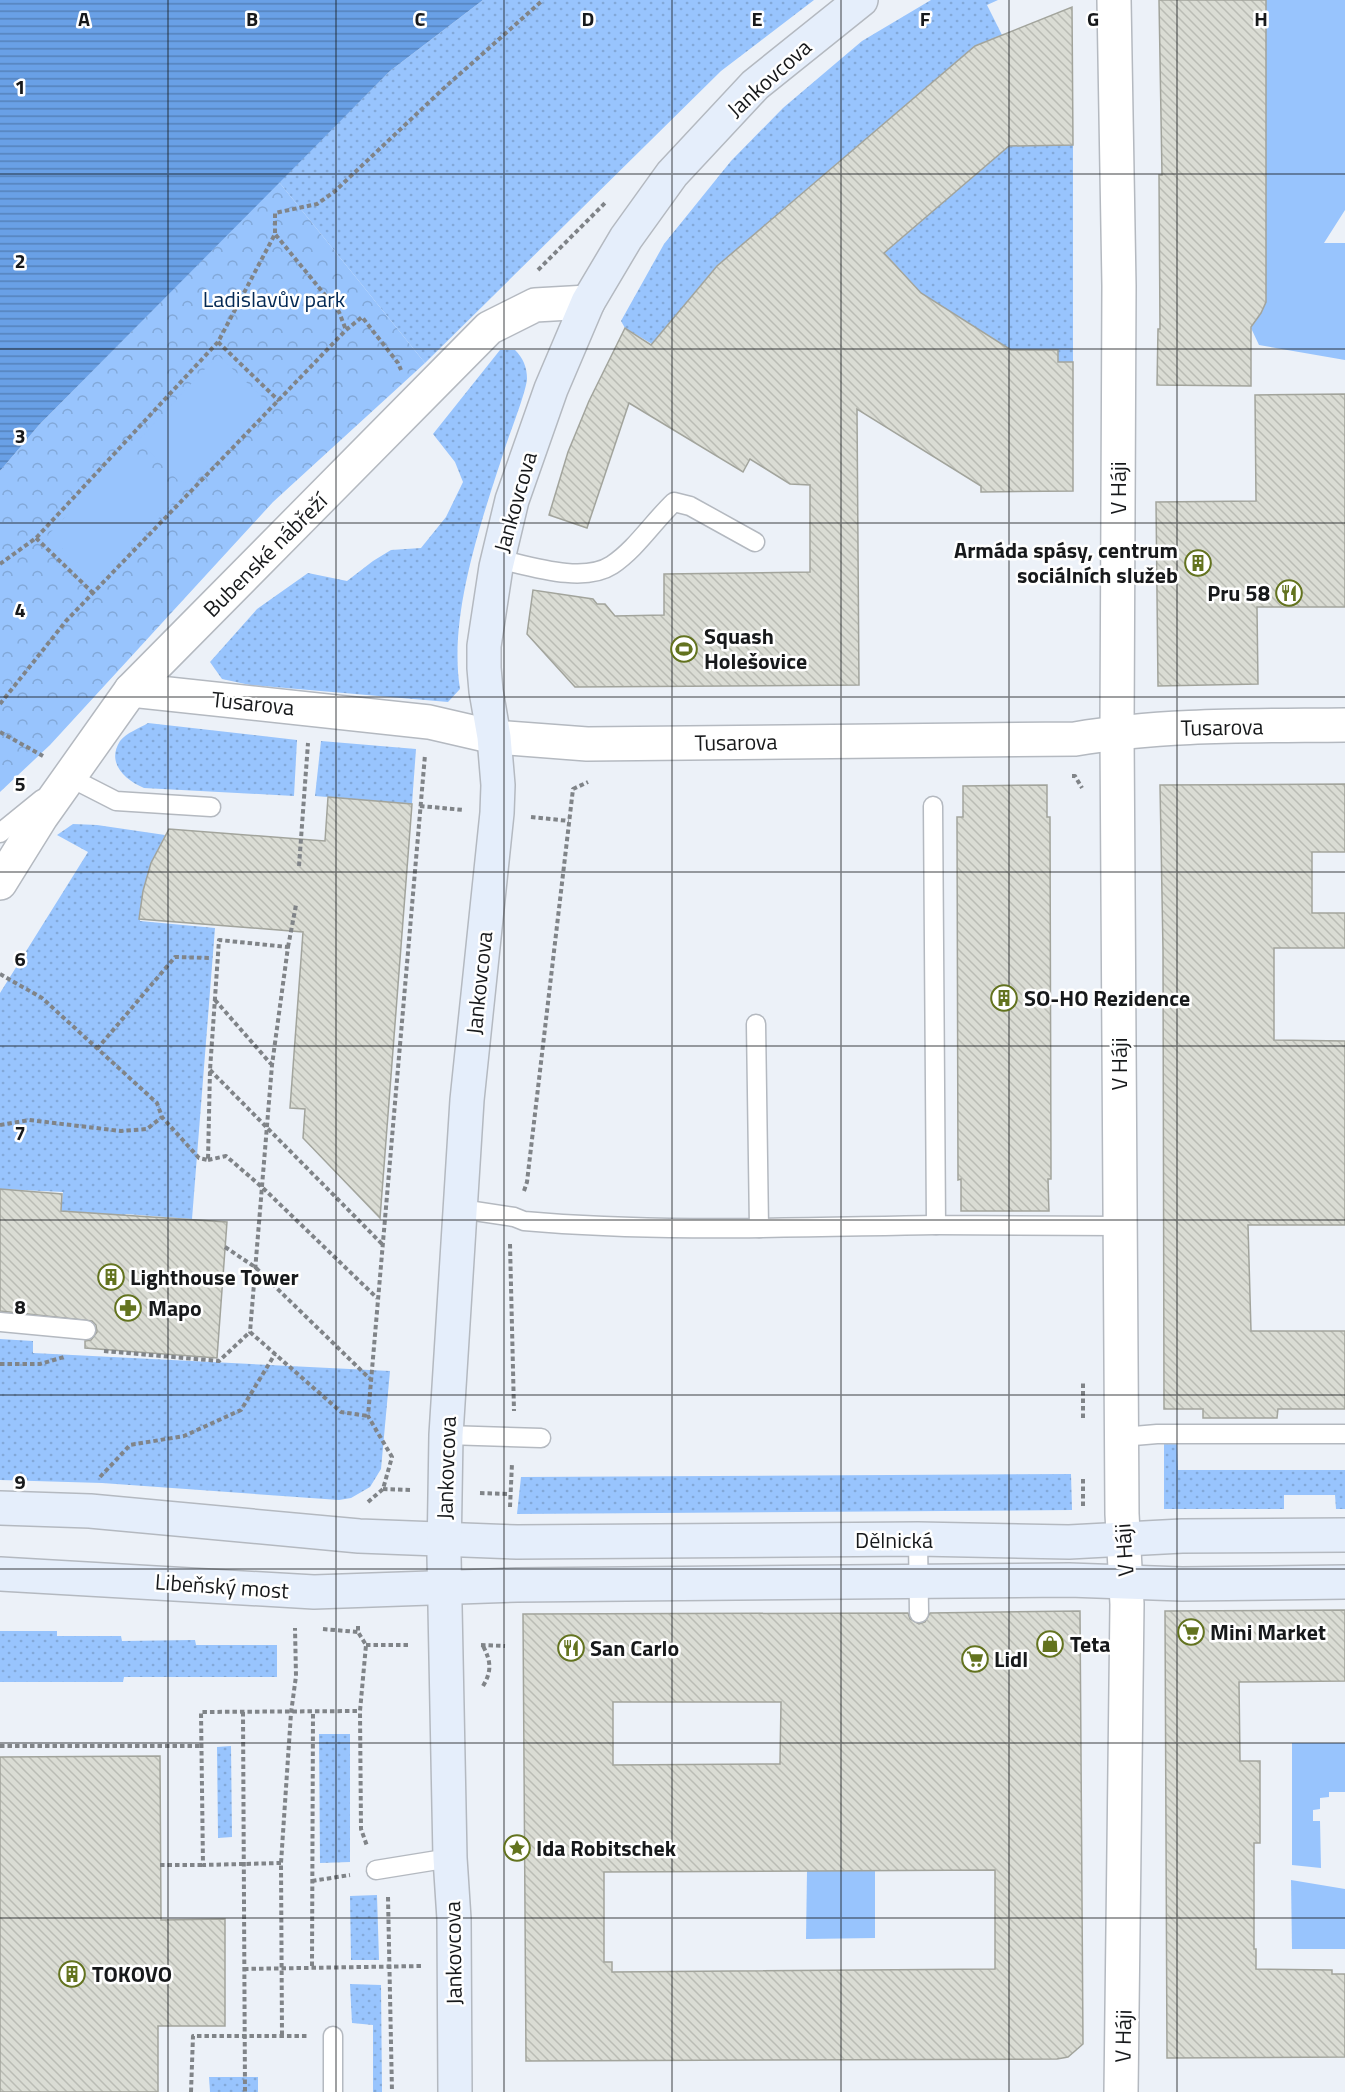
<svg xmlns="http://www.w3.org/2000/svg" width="1345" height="2092" font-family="'Titillium Web',sans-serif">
	<defs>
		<pattern id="grass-dots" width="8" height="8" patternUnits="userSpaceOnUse" patternTransform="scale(1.5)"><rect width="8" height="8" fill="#98c4fd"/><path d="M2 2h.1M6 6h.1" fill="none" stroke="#82a8d8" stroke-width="1.8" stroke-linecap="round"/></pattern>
		<pattern id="forest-crowns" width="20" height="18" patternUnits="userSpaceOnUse" patternTransform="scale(1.5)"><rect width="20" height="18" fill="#98c4fd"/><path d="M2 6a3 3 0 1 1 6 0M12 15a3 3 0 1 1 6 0" fill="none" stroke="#82a8d8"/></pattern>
		<pattern id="water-rules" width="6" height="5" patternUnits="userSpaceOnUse" patternTransform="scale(1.5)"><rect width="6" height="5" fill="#69a0e6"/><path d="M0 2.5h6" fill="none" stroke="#5582ba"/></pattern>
		<pattern id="building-back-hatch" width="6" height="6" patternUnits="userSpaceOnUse" patternTransform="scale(1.5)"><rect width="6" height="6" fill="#dadcd4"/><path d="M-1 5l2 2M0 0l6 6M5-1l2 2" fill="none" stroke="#babcb5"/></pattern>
	</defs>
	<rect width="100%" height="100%" fill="#ecf1f8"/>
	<g fill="url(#grass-dots)">
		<polygon points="483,0 814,0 721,71 425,363 279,182 390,71"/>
		<polygon points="931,0 998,0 987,5 1002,35 975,46 717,266 652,344 625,328 621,321 664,244 731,161 783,108 862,41"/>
		<polygon points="1073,145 1073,362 1058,362 1058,350 1011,350 921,293 884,252 1009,146"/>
		<path d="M500 350H515C523 358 527 367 527 379 526 392 510 433 505 448 482 519 448 615 460 689L448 702 250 685 222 679 210 662 257 609 308 573 347 581 373 561 391 550 421 548 446 517 463 482 455 462 433 434Z"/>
		<path d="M148 723 297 740 294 796 144 788C125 780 106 763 120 741 126 733 140 728 148 723Z"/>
		<polygon points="321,741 416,749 412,804 315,796"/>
		<path d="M73 824 97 825 165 835C150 865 144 887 140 921L215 928 192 1219 126 1214 125 1215 61 1212 63 1192 0 1189V993L88 852 57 835Z"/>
		<polygon points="0,1339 33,1341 33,1353 390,1371 381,1469 370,1487 351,1498 339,1500 102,1483 0,1480"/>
		<polygon points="1164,1443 1177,1443 1178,1470 1345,1470 1345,1509 1336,1509 1335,1495 1284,1495 1284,1509 1164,1509"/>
		<polygon points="1071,1474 1072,1510 517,1514 521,1477"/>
		<polygon points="0,1631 57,1631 57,1636 121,1636 122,1641 195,1640 196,1645 277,1645 277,1677 124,1677 123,1682 0,1682"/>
		<polygon points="319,1734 350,1734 350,1862 320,1863"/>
		<polygon points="231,1746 232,1837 218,1838 217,1747"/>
		<polygon points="377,1895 379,1960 351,1960 350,1896"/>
		<polygon points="350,1984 381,1985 382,2092 373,2092 373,2025 352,2023"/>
		<polygon points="209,2077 258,2077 258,2092 210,2092"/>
	</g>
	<polygon fill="url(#forest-crowns)" points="279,182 425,363 273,502 50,745 0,792 0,471 39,425"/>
	<g fill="#98c4fd">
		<polygon points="1266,0 1345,0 1345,210 1324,243 1345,243 1345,360 1259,345 1251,328 1261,313 1266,301"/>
		<path d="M218 355 267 402 196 478C190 482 186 484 179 481L138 441Z"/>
		<polygon points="129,450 172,490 175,499 172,504 98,583 48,535"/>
		<polygon points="1292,1743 1345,1743 1345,1792 1329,1792 1329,1797 1320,1798 1320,1809 1313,1810 1313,1821 1320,1821 1321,1868 1292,1865"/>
		<polygon points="807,1871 875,1871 875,1938 806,1939"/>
		<polygon points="1291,1880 1345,1889 1345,1949 1292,1949"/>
	</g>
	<polygon fill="url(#water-rules)" points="0,0 483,0 390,71 39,425 0,471"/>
	<g fill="url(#building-back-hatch)" stroke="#a2a49c" stroke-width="1.5" fill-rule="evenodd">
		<polygon points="1159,0 1266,0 1266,302 1261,313 1251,327 1251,386 1157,385 1158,329 1160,329 1159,175 1162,175"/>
		<polygon points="1072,7 1073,145 1009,146 884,253 921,293 1011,350 1058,350 1058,362 1073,362 1073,491 981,492 981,486 857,409 859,685 575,687 527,634 533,590 593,599 597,604 605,604 615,616 664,615 664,574 810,572 810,485 790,484 750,459 743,472 629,403 587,528 549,515 568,452 589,401 625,328 651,345 717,266 975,46"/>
		<polygon points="1345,394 1345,607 1257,607 1258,684 1158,686 1156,502 1256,501 1255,395"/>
		<polygon points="1345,784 1345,852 1312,852 1312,913 1345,913 1345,948 1274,948 1274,1040 1345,1041 1345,1225 1248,1225 1251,1331 1345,1331 1345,1409 1278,1409 1277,1418 1203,1418 1203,1409 1164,1409 1163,950 1160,785"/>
		<polygon points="1047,785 1047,817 1050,817 1051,1179 1048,1179 1049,1211 961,1211 961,1179 958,1180 957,817 963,817 963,786"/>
		<polygon points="328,797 412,804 380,1218 303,1138 305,1109 290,1108 303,932 139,919 143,891 151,863 169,829 325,841"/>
		<polygon points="0,1189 62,1194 61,1211 227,1222 217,1358 85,1348 85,1341 91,1340 97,1332 96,1325 92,1321 0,1311"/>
		<polygon points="1345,1610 1345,1681 1239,1682 1240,1761 1260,1761 1260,1843 1254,1843 1254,1949 1256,1949 1256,1969 1332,1970 1332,1974 1345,1974 1345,2057 1167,2058 1165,1611"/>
		<path d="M1080 1611 1083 2044 1068 2057 1057 2059 526 2061 523 1614 908 1613 910 1619 919 1624 925 1622 930 1613ZM613 1702H781L780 1764 613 1765ZM995 1870V1969L612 1972V1962H604V1872Z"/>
		<polygon points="160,1756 161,1920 225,1919 225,2026 158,2026 158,2092 0,2092 0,1757"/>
	</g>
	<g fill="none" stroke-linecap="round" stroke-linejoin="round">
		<g stroke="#b4b9c0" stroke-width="21">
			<g id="lane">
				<path d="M498 559C530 566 583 584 612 565 636 549 653 522 674 502L690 506 755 542"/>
				<polyline points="64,782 69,777 116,801 211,807"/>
				<polyline points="933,806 936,1225 1120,1226"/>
				<polyline points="0,833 42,799"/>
				<polyline points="756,1024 759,1228"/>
				<path d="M461 1209 514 1217 524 1221C661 1233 799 1227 936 1225"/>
				<polyline points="0,1322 86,1330"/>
				<polyline points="446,1435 541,1438"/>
				<polyline points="1122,1437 1157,1434 1345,1434"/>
				<polyline points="918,1539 919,1613"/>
				<polyline points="376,1870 450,1858"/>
				<polyline points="333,2036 333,2092"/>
			</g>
		</g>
		<g stroke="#b4b9c0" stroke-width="36">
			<g id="street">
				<polyline points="1114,0 1119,286 1117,732 1122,1514 1127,1604 1121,2092"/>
				<path d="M131 690 429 722 494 737 587 744 1075 739C1164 724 1255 726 1345 725"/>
				<polyline points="0,883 41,817 131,690 489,328 535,305 588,302"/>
			</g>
		</g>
		<g stroke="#b4b9c0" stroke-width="36">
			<g id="secondary">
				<polyline points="0,1508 90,1511 359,1536 517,1542 918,1539 1069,1542 1182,1536 1345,1535"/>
				<polyline points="0,1574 314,1592 517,1585 1069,1580 1182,1584 1345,1582"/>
				<polyline points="455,2092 454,1919 450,1858 444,1556 446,1435 467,1100 497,813 498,785 494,737 486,691 484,668 484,646 496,567 512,500 551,389 588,302 626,238 672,174 755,85 861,0"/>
			</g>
		</g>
		<g stroke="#808488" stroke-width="4" stroke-dasharray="4.5 3" stroke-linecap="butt">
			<polyline points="275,233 275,213 317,204 334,192 443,89 543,0"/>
			<polyline points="538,270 605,203"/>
			<polyline points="218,342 279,401"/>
			<polyline points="36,538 93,593"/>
			<polyline points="0,564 36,538 218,342 275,234 339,312 346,330"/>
			<polyline points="0,704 66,621 346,330 362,317 398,363 401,370"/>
			<polyline points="0,732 43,756"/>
			<polyline points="1072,776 1075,776 1082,788"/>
			<polyline points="420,806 464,810"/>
			<polyline points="531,817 569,821"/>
			<polyline points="299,866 308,743"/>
			<polyline points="288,947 296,905"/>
			<polyline points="0,974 42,998 157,1103 162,1117 199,1158 208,1160 210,1070 219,940 288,947 272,1065 250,1332 341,1412 368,1416"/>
			<polyline points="215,1000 271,1064"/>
			<polyline points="97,1049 175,957 210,958"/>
			<polyline points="210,1070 382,1244"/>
			<polyline points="0,1125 29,1120 121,1131 147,1129 162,1117"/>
			<polyline points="208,1160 226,1156 263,1188 377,1298"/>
			<polyline points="524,1191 527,1182 573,789 588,782"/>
			<polyline points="510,1244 514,1411"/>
			<polyline points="225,1247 255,1267 370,1379"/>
			<polyline points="104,1351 219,1361 250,1332"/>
			<polyline points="0,1364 40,1364 64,1357"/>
			<polyline points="1083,1418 1083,1383"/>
			<polyline points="100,1477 130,1445 184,1436 241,1410 275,1354"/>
			<polyline points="383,1489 412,1490"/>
			<polyline points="480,1493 510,1494"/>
			<polyline points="368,1502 383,1489 392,1457 368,1416 425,755"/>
			<polyline points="1083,1506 1083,1479"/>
			<polyline points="510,1507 512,1463"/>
			<polyline points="358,1626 358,1632 366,1645 360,1711 361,1829 367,1846"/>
			<polyline points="323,1629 358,1632"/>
			<polyline points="366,1645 411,1645"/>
			<polyline points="481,1645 505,1646"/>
			<path d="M483 1686C492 1671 491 1661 483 1646"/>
			<polyline points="243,1712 245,2092"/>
			<polyline points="0,1746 202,1746"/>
			<polyline points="281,1863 203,1865 201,1712 360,1711"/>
			<polyline points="160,1865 203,1865"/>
			<polyline points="312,1881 350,1875"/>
			<polyline points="388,1897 392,2092"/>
			<polyline points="312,1966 313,1712"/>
			<polyline points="244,1969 421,1966"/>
			<polyline points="282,2035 281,1863 291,1713 296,1676 295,1628"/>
			<polyline points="191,2092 193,2036 307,2036"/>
		</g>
		<use href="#lane" stroke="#fff" stroke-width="18"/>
		<use href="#street" stroke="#fff" stroke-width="33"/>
		<use href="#secondary" stroke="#e5eefb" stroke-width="33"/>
	</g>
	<path fill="none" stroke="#17191b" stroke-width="1.5" stroke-opacity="0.55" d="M168 0V2092M336 0V2092M504 0V2092M672 0V2092M841 0V2092M1009 0V2092M1177 0V2092M0 174H1345M0 349H1345M0 523H1345M0 697H1345M0 872H1345M0 1046H1345M0 1220H1345M0 1395H1345M0 1569H1345M0 1743H1345M0 1918H1345"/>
	<defs>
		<g id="building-ring" transform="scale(1.35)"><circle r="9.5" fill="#fff" stroke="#63731f" stroke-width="1.5"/><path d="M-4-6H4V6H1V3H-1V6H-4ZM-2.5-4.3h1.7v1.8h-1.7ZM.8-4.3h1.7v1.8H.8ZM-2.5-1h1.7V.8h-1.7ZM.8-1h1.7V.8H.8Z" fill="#63731f"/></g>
		<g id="restaurant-ring" transform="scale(1.35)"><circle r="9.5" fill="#fff" stroke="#63731f" stroke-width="1.5"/><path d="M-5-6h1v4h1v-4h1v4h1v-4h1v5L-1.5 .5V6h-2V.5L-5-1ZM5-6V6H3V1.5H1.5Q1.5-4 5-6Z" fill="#63731f"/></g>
		<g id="stadium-ring" transform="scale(1.35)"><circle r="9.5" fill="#fff" stroke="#63731f" stroke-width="1.5"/><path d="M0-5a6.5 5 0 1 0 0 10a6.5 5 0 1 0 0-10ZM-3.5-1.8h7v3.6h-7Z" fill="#63731f"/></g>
		<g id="pharmacy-ring" transform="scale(1.35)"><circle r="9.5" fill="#fff" stroke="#63731f" stroke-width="1.5"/><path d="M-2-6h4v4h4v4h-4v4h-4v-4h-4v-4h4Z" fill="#63731f"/></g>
		<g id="supermarket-ring" transform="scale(1.35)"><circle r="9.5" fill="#fff" stroke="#63731f" stroke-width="1.5"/><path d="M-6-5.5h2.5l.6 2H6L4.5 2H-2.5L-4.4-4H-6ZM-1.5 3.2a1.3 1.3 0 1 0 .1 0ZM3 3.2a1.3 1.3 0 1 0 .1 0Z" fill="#63731f"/></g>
		<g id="shop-ring" transform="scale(1.35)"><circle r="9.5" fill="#fff" stroke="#63731f" stroke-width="1.5"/><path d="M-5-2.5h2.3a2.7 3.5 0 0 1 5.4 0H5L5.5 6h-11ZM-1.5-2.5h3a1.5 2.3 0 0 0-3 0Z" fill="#63731f"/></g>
		<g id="sight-ring" transform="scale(1.35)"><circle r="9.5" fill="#fff" stroke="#63731f" stroke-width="1.5"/><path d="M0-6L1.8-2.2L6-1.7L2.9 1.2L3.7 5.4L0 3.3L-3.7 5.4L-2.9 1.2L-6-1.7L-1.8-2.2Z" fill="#63731f"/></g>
	</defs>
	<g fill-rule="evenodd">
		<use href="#building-ring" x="1198" y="563"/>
		<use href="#restaurant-ring" x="1289" y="593"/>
		<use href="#stadium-ring" x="684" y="649"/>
		<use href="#building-ring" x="1004" y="998"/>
		<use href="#building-ring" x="111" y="1277"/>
		<use href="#pharmacy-ring" x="128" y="1308"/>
		<use href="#supermarket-ring" x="1191" y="1632"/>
		<use href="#shop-ring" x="1050" y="1644"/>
		<use href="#restaurant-ring" x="571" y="1648"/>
		<use href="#supermarket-ring" x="975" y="1659"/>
		<use href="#sight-ring" x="517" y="1848"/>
		<use href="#building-ring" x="72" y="1974"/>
	</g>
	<g text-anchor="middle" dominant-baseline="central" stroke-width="5" stroke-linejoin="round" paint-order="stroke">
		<g font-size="22" fill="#17191b" stroke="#fff">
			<text transform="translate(769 78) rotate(-42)">Jankovcova</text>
			<text transform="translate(1118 488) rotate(-90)">V Háji</text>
			<text transform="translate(515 502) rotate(-74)">Jankovcova</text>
			<text transform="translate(265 555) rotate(-45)">Bubenské nábřeží</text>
			<text transform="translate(253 703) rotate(6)">Tusarova</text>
			<text transform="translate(1222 727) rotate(-1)">Tusarova</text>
			<text transform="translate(736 742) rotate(-1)">Tusarova</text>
			<text transform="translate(479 983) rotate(-84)">Jankovcova</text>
			<text transform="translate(1119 1064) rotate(-90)">V Háji</text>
			<text transform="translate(446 1468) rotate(-88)">Jankovcova</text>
			<text x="894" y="1540">Dělnická</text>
			<text transform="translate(1124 1550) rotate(-94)">V Háji</text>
			<text transform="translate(222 1586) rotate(4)">Libeňský most</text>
			<text transform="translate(453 1953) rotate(-91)">Jankovcova</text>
			<text transform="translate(1123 2036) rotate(-89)">V Háji</text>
		</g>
		<g font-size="22" fill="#032955" stroke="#fff">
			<text x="274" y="299">Ladislavův park</text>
		</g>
		<g font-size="22" font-weight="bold" fill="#17191b" stroke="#fff" text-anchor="start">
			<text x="1178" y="550" text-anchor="end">Armáda spásy, centrum<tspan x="1178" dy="25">sociálních služeb</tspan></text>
			<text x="1270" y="593" text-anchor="end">Pru 58</text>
			<text x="704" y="636">Squash<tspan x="704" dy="25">Holešovice</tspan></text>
			<text x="1024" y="998">SO-HO Rezidence</text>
			<text x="130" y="1277">Lighthouse Tower</text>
			<text x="148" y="1308">Mapo</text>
			<text x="1210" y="1632">Mini Market</text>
			<text x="1070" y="1644">Teta</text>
			<text x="590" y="1648">San Carlo</text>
			<text x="994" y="1659">Lidl</text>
			<text x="536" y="1848">Ida Robitschek</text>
			<text x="92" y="1974">TOKOVO</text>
		</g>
	</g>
	<g font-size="20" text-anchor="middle" font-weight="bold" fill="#17191b" stroke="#fff" stroke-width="5" stroke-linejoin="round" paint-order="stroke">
		<text x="84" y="26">A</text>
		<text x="252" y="26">B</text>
		<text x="420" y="26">C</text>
		<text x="588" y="26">D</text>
		<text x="757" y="26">E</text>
		<text x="925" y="26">F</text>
		<text x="1093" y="26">G</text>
		<text x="1261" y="26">H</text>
		<text x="20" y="94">1</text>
		<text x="20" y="268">2</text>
		<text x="20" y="443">3</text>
		<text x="20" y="617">4</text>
		<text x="20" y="791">5</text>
		<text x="20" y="966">6</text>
		<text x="20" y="1140">7</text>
		<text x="20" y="1314">8</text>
		<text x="20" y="1489">9</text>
	</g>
</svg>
